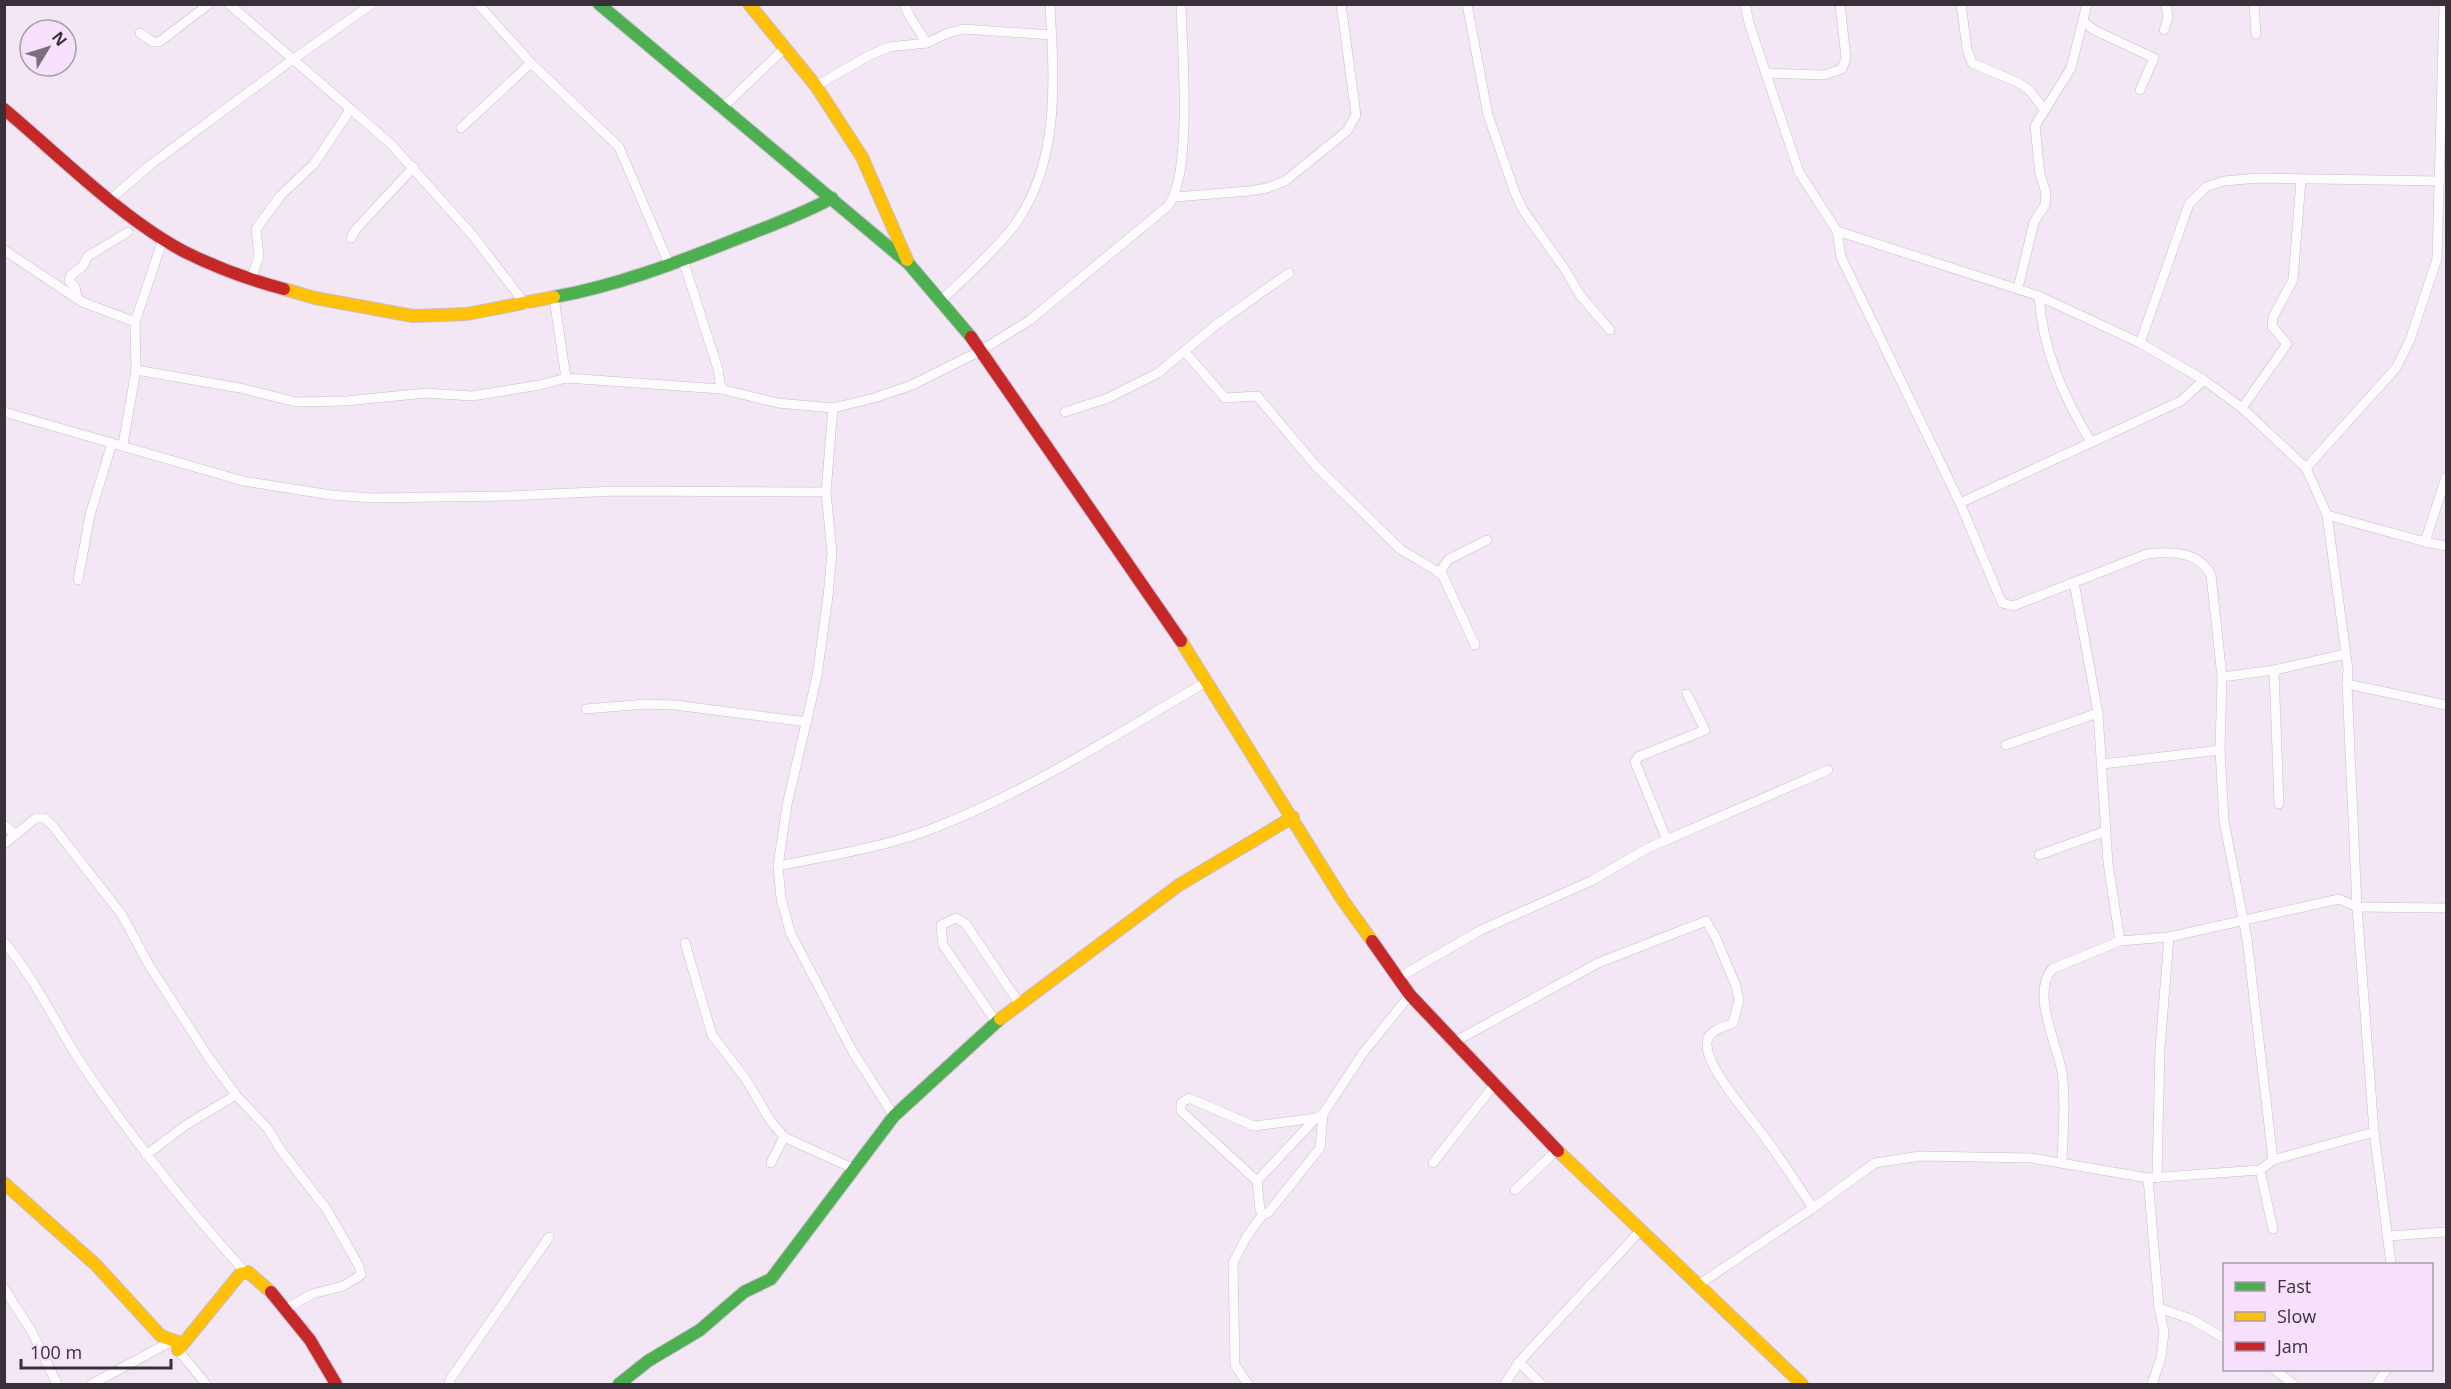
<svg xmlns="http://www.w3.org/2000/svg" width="2451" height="1389" font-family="'Open Sans',sans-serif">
	<rect width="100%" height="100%" fill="#f3e6f5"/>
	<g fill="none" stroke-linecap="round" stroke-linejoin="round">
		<g stroke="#c8beca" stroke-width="10">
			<g id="street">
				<polyline points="229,4 391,144 474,237 526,305"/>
				<polyline points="478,4 531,63 619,147 669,264"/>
				<polyline points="904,4 910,17 927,43"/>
				<polyline points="1467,4 1488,115 1515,193 1523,210 1566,271 1580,295 1610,330"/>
				<polyline points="1745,4 1749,23 1799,172 1837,231 2039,296 2140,343 2204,380 2242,408 2306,468 2327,515 2348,669 2347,684 2357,907 2374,1132 2391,1264"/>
				<polyline points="1961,4 1967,49 1972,63 2019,83 2029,90 2044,109"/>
				<polyline points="2254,4 2256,34"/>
				<polyline points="2084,22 2094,30 2154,58 2140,90"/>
				<polyline points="2164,30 2168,17 2166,4"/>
				<polyline points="140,33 153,42 159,42 209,4"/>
				<polyline points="1766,73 1824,75 1842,69 1846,58 1840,4"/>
				<polyline points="816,86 868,56 889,47 927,43 948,33 963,29 1052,35"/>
				<polyline points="721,109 786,47"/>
				<polyline points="461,128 531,63"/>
				<polyline points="1175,197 1249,191 1267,188 1285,181 1347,131 1356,115 1341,4"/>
				<polyline points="112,198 150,165 292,60 372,4"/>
				<path d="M1837 231 1841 257 1960 503 2002 603 2013 606 2147 554C2171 551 2199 551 2211 575L2222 677 2220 750 2224 821 2247 939 2273 1160"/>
				<polyline points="351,238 356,229 414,167"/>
				<polyline points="4,250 82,302 135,322"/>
				<polyline points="683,260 718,369 721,389"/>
				<polyline points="251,280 259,256 256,229 281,195 314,164 350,110"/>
				<polyline points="2018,288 2034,222 2045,205 2046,192 2040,175 2035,126 2071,68 2087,4"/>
				<path d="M2039 296C2043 351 2063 396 2091 442"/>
				<polyline points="77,298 75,287 69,281 71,275 82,267 88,256 128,232"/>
				<polyline points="554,298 566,378"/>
				<path d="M941 301C965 277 993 253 1014 226 1061 161 1054 80 1050 4"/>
				<polyline points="2140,343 2189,204 2206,187 2224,181 2258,178 2440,181"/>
				<polyline points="1185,352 1225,398 1257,396 1316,466 1400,549 1442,574 1475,645"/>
				<path d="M136 370 240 388 296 402 346 401 426 393 472 396 540 385 566 378 721 389 778 403 833 408 874 398 912 385 982 350 1030 320 1168 206C1193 173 1182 49 1181 4"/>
				<polyline points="833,408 826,492 832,553 828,596 817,676 787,805 778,866 781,898 790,932 853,1052 894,1116"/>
				<polyline points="2242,408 2287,344 2272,326 2273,317 2293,280 2301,180"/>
				<polyline points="4,412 243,481 331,495 372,498 508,496 615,491 826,492"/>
				<polyline points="1065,412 1108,398 1158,373 1217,324 1289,273"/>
				<polyline points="123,444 136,370 135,322 163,239"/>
				<polyline points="2306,468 2396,368 2410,340 2437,259 2444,4"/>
				<polyline points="1960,503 2181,401 2204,380"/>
				<polyline points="2327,515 2425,542 2446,546"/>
				<polyline points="2425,542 2446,477"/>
				<polyline points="1439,573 1449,559 1487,540"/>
				<polyline points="78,580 90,515 112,443"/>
				<polyline points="2074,582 2098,713 2108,863 2120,941 2169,937 2339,899 2357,907 2446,908"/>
				<polyline points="2274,670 2279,804"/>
				<polyline points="2222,677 2274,670 2346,654"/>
				<polyline points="2347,684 2446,705"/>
				<polyline points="586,709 645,704 675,705 807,722"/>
				<polyline points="2006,745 2098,713"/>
				<polyline points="2103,764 2220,750"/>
				<polyline points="4,825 15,834"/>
				<polyline points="1667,840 1635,762 1638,757 1705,730 1687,694"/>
				<polyline points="4,844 36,818 44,818 52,825 122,915 149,965 209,1058 236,1095 268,1129 280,1149 327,1210 359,1266 361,1275 343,1286 312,1294 284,1310"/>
				<polyline points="2039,855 2106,831"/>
				<path d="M778 866C829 856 885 847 934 828 1030 791 1119 732 1208 681"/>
				<path d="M4 942C36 980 56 1025 83 1066 132 1139 186 1206 244 1271"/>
				<polyline points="685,943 712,1035 745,1078 770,1120 784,1137 852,1168"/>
				<polyline points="1398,978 1481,930 1591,881 1648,848 1828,770"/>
				<polyline points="997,1023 943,945 941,925 956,918 966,924 1019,1003"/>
				<path d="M1454 1042 1598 963 1706 921 1715 936 1736 986 1739 1000 1733 1023C1723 1028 1706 1030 1707 1045 1708 1071 1751 1117 1766 1139 1783 1162 1798 1185 1813 1208"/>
				<polyline points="1316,1118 1257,1181 1260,1210 1263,1214 1268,1213 1320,1148 1323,1114"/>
				<polyline points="146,1155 186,1125 236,1095"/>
				<path d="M2062 1162C2063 1133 2066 1101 2062 1072 2057 1043 2031 995 2052 969L2120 941"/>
				<polyline points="771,1163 784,1137"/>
				<polyline points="1433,1163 1494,1085"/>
				<polyline points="2260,1170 2273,1229"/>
				<polyline points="2148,1178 2159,1308 2164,1332 2161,1358 2152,1384"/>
				<polyline points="2157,1178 2160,1048 2169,937"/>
				<polyline points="1257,1181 1181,1111 1181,1103 1189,1098 1254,1126 1316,1118 1323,1114 1363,1053 1410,995"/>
				<polyline points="1515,1190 1557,1150"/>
				<polyline points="2388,1236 2446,1232"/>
				<polyline points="1698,1285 1813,1208 1875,1163 1920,1156 2031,1158 2148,1178 2260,1170 2273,1160 2374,1132"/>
				<polyline points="4,1288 32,1332 57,1384"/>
				<polyline points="2159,1308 2191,1319 2224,1338"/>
				<polyline points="178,1350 206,1384"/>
				<polyline points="1519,1362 1541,1384"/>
				<polyline points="2275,1370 2293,1384"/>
				<polyline points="92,1384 172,1341"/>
				<polyline points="449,1384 451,1378 549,1237"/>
				<polyline points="1248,1384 1235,1365 1233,1263 1247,1236 1263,1214"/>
				<polyline points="1505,1384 1519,1362 1640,1231"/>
				<polyline points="2377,1384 2386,1370"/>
			</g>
		</g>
		<g stroke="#c8beca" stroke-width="14">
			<g id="fast">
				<polyline points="599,4 909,264 971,337"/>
				<path d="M554 297C616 286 676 263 734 240 767 227 801 215 832 198"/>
				<polyline points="619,1384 648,1361 700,1330 744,1292 771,1279 894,1116 1000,1019"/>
			</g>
		</g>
		<g stroke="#c8beca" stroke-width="14">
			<g id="slow">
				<polyline points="749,4 816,86 862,157 907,260"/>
				<polyline points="284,289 315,298 413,316 467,314 554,297"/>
				<polyline points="1181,641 1342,899 1372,941"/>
				<polyline points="1000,1019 1179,885 1293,817"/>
				<polyline points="1558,1151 1802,1384"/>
				<polyline points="4,1183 96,1265 161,1336 178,1342 178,1350 240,1274 248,1272 271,1292"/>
			</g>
		</g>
		<g stroke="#c8beca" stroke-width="14">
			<g id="jam">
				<path d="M4 109C59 155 122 219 185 252 217 268 250 280 284 289"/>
				<polyline points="971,337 1181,641"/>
				<polyline points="1372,941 1410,995 1558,1151"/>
				<polyline points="271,1292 310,1340 336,1384"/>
			</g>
		</g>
		<use href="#street" stroke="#fdfbfe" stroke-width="9"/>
		<use href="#fast" stroke="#4caf50" stroke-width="12"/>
		<use href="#slow" stroke="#ffc107" stroke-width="12"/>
		<use href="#jam" stroke="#c62828" stroke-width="12"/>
	</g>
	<rect width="2451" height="1389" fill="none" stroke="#39303a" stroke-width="12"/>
	<rect x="2223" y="1263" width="210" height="108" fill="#f7e0fb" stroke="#ab9aae" stroke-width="1.5"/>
	<rect x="2235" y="1282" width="30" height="9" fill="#4caf50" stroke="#ab9aae" stroke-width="1.5"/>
	<text x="2277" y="1293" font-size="18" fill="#39303a">Fast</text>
	<rect x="2235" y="1312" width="30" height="9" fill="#ffc107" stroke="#ab9aae" stroke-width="1.5"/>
	<text x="2277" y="1323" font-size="18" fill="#39303a">Slow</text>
	<rect x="2235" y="1342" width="30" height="9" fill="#c62828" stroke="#ab9aae" stroke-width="1.5"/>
	<text x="2277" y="1353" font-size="18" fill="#39303a">Jam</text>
	<g transform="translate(48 48) rotate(52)"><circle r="28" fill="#f7e0fb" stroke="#ab9aae" stroke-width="1.5"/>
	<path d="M0-4.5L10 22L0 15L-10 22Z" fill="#7a707b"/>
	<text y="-9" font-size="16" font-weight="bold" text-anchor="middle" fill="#39303a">N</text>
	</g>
	<path d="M21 1359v9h150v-9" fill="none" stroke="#39303a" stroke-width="3"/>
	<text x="30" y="1359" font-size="18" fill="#39303a" stroke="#f7e0fb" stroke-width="4.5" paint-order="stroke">100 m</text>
</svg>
